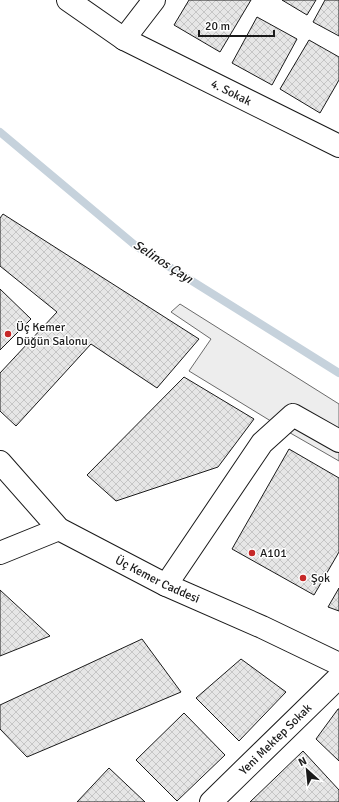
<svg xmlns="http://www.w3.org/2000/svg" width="339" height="802" font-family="Signika,sans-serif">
	<defs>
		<pattern id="building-cross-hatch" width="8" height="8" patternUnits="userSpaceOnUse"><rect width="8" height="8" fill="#e6e6e6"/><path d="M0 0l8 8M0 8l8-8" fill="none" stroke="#c5c5c5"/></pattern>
	</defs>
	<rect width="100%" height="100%" fill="#fff"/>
	<polygon fill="#ededed" stroke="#6a6a6a" points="180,304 339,404 339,461 292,434 189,371 211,339 171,312"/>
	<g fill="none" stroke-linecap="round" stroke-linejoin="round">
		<polyline stroke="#c6d2dc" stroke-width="8" points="0,132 136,246 339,373"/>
	</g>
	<g fill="url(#building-cross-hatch)" stroke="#1a1a1a">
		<polygon points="189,0 251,0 220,52 174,25"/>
		<polygon points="282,0 316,0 307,15"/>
		<polygon points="325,0 339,0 339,36 313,22"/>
		<polygon points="257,17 297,39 272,85 232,63"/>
		<polygon points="309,40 339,57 339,80 320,113 280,89"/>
		<polygon points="3,214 199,339 157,388 91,344 16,426 0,411 0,373 57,312 0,266 0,218"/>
		<polygon points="0,289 31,319 0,350"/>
		<polygon points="184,377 254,419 218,467 116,501 87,475"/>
		<polygon points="289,449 339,478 339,552 314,595 232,549"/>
		<polygon points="339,588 339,611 328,607"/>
		<polygon points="0,590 50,636 0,656"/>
		<polygon points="142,639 181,692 27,757 0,729 0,705"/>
		<polygon points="241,659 286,692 239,741 196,698"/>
		<polygon points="338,709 339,709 339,761 316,739"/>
		<polygon points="184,713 225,755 177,801 136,760"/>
		<polygon points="303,751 339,790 339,802 250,802"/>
		<polygon points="109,768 145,802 77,802"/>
	</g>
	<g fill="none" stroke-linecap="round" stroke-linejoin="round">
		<g stroke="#1a1a1a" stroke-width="24">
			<g id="minor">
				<path id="s1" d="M68 0 124 39 339 146"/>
				<polyline points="124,39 154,0"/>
				<polyline points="0,553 59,529"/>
				<polyline points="166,585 262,443 293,415 339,441"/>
				<path id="s2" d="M211 802 339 677"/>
			</g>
		</g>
		<g stroke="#1a1a1a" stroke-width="24">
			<g id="major">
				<path id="s3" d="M0 462 59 529 166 585 262 627 339 664"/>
			</g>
		</g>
		<use href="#minor" stroke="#fff" stroke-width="22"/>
		<use href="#major" stroke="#fff" stroke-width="22"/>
	</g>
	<g fill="#c62828" stroke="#fff" stroke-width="1.5">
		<circle cx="8" cy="334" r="4"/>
		<circle cx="252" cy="553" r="4"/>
		<circle cx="303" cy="578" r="4"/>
	</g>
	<g text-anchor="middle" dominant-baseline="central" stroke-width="3" stroke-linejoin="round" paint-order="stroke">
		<g font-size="12" fill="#1a1a1a" stroke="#fff">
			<text stroke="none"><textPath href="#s1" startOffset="188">4. Sokak</textPath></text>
			<text stroke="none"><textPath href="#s3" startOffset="200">Üç Kemer Caddesi</textPath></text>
			<text stroke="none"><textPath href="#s2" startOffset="90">Yeni Mektep Sokak</textPath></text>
		</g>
		<g font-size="12" fill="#1a1a1a" stroke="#fff" text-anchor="start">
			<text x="16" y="327">Üç Kemer<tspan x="16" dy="14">Düğün Salonu</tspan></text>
			<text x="260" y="553">A101</text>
			<text x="311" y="578">Şok</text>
		</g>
		<g font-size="13" font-style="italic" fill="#1a1a1a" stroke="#fff">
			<text transform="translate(163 262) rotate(33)">Selinos Çayı</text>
		</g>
	</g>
	<g transform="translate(307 770) rotate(333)" stroke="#ffffff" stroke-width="3" paint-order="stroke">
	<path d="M0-3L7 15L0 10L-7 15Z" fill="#1a1a1a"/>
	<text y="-6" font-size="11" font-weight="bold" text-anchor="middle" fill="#1a1a1a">N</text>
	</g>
	<path d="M199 30v6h75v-6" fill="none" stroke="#1a1a1a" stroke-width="2"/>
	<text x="205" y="30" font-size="12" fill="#1a1a1a" stroke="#ffffff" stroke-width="3" paint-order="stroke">20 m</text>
</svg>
